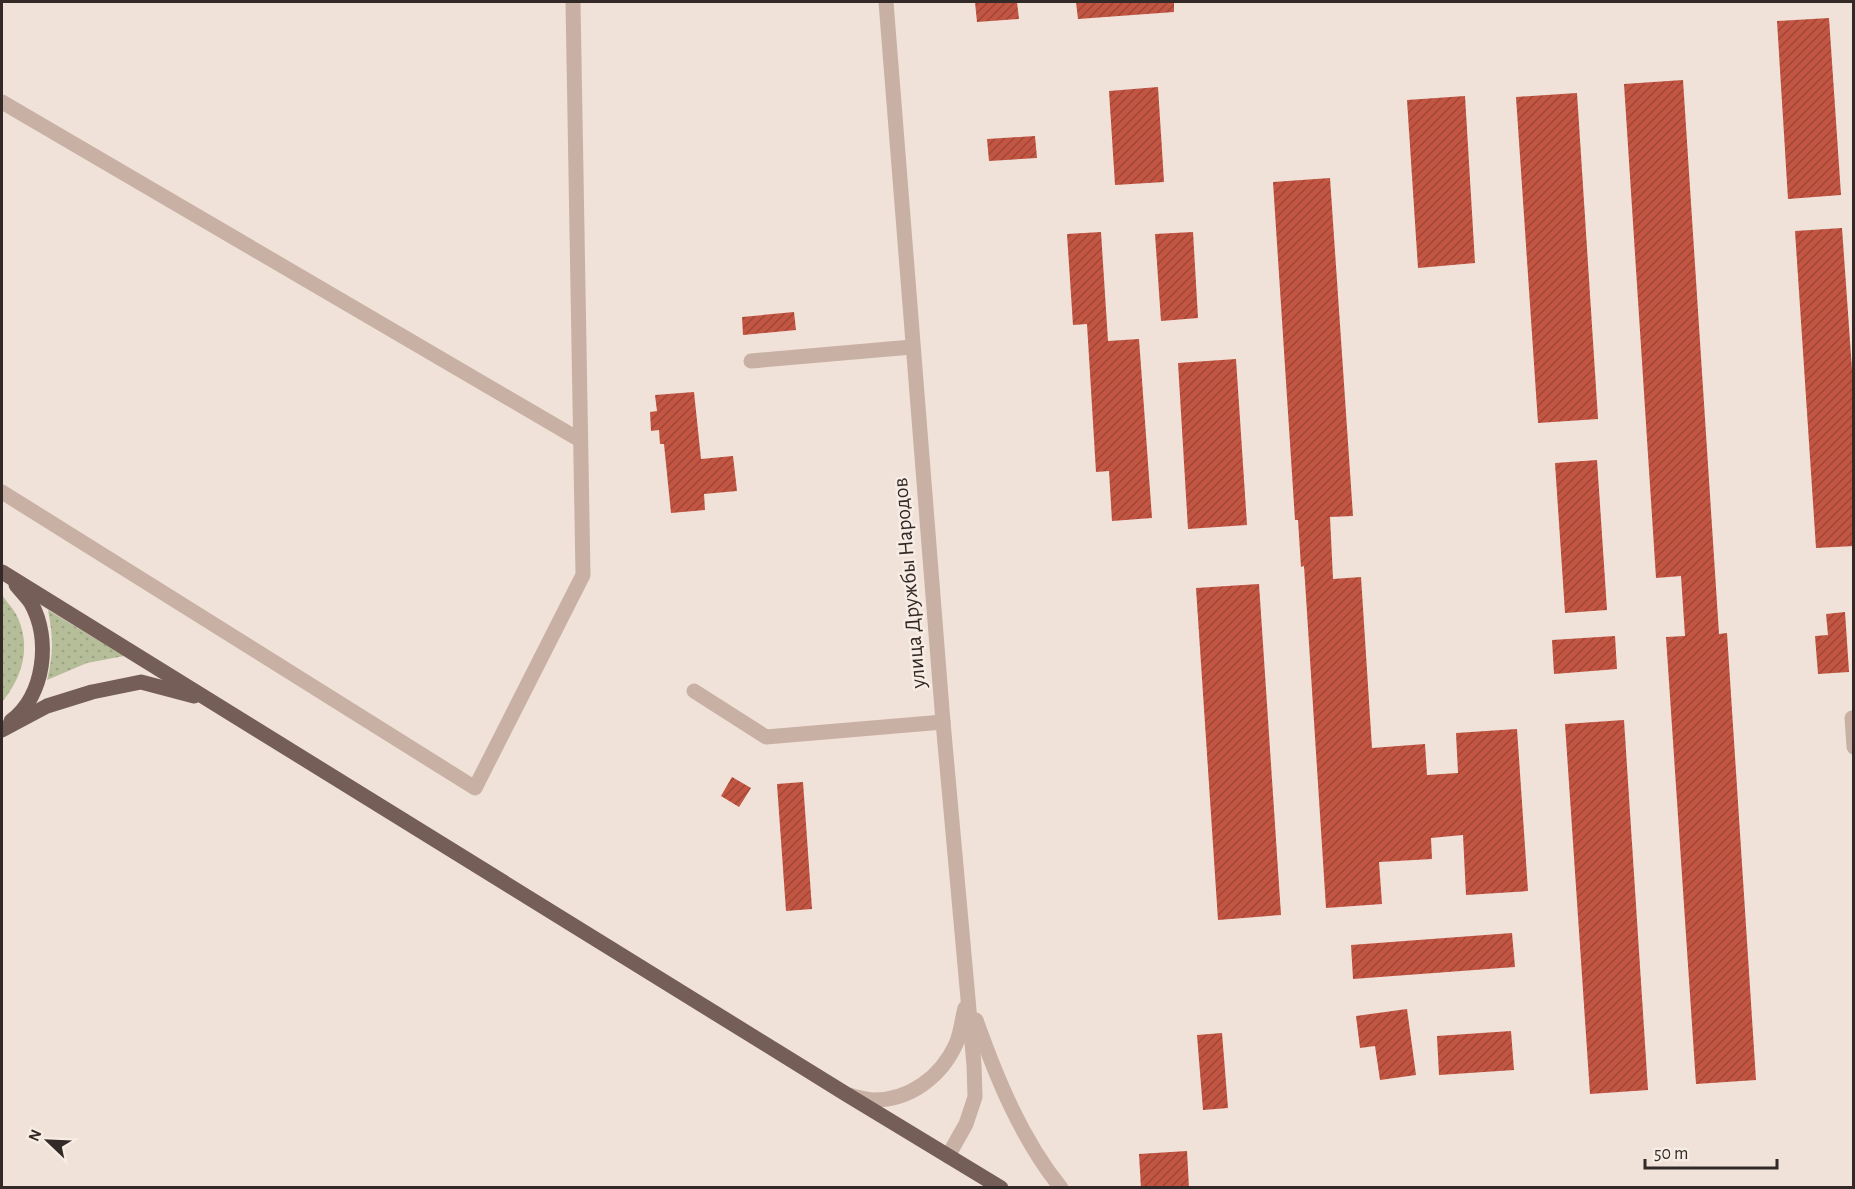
<svg xmlns="http://www.w3.org/2000/svg" width="1855" height="1189" font-family="'Alegreya Sans',sans-serif">
	<defs>
		<pattern id="grass-dots" width="8" height="8" patternUnits="userSpaceOnUse" patternTransform="scale(1.5)"><rect width="8" height="8" fill="#b5be99"/><path d="M2 2h.1M6 6h.1" fill="none" stroke="#9ca384" stroke-width="1.8" stroke-linecap="round"/></pattern>
		<pattern id="building-hatch" width="6" height="6" patternUnits="userSpaceOnUse" patternTransform="scale(1.5)"><rect width="6" height="6" fill="#c35543"/><path d="M-1 1l2-2M0 6l6-6M5 7l2-2" fill="none" stroke="#9f4638"/></pattern>
	</defs>
	<rect width="100%" height="100%" fill="#f0e2d8"/>
	<g fill="url(#grass-dots)">
		<path d="M2 595C6 601 12 607 16 614 32 645 23 677 2 702Z"/>
		<path d="M48 610 124 656 87 663 47 680C54 653 53 636 48 610Z"/>
	</g>
	<g fill="url(#building-hatch)">
		<polygon points="975,2 1017,2 1019,19 977,22"/>
		<polygon points="1076,2 1174,2 1174,12 1078,19"/>
		<polygon points="1829,18 1841,195 1788,199 1777,21"/>
		<polygon points="1683,80 1719,634 1727,633 1756,1080 1696,1084 1666,637 1685,636 1681,576 1656,578 1624,84"/>
		<polygon points="1158,87 1164,182 1115,185 1109,91"/>
		<polygon points="1577,93 1598,419 1538,423 1516,97"/>
		<polygon points="1465,96 1475,263 1418,268 1407,100"/>
		<polygon points="1035,136 1037,158 989,161 987,139"/>
		<polygon points="1330,178 1353,516 1330,517 1333,579 1361,577 1372,748 1425,744 1427,775 1458,773 1456,733 1517,729 1528,891 1466,895 1463,835 1431,838 1432,859 1379,862 1382,904 1326,908 1304,566 1301,567 1298,520 1295,520 1273,182"/>
		<polygon points="1842,228 1854,398 1854,546 1816,548 1795,231"/>
		<polygon points="1101,232 1108,341 1139,339 1152,518 1112,521 1109,471 1096,472 1087,324 1073,325 1067,234"/>
		<polygon points="1193,232 1198,318 1161,321 1155,234"/>
		<polygon points="794,312 796,330 743,335 742,317"/>
		<polygon points="1236,359 1247,525 1188,529 1178,363"/>
		<polygon points="694,392 701,459 733,456 737,491 704,494 705,510 671,513 664,444 660,444 659,430 651,431 650,412 657,411 655,395"/>
		<polygon points="1597,460 1607,610 1565,613 1555,463"/>
		<polygon points="1259,584 1281,915 1218,920 1196,588"/>
		<polygon points="1845,612 1849,672 1818,674 1815,636 1828,635 1826,614"/>
		<polygon points="1615,636 1617,669 1554,674 1552,640"/>
		<polygon points="1624,720 1648,1090 1590,1094 1565,724"/>
		<polygon points="732,777 751,788 739,807 721,796"/>
		<polygon points="803,782 812,909 786,911 777,784"/>
		<polygon points="1512,933 1515,967 1353,979 1351,945"/>
		<polygon points="1407,1009 1416,1075 1380,1080 1375,1046 1360,1048 1356,1016"/>
		<polygon points="1511,1031 1514,1070 1439,1075 1437,1036"/>
		<polygon points="1222,1033 1228,1108 1203,1110 1197,1035"/>
		<polygon points="1187,1151 1189,1188 1141,1188 1139,1154"/>
	</g>
	<g fill="none" stroke-linecap="round" stroke-linejoin="round">
		<g stroke="#c8b1a4" stroke-width="15">
			<polyline points="886,2 943,722 974,1065 975,1097 966,1124 948,1156"/>
			<polyline points="2,102 580,440"/>
			<polyline points="751,361 912,347"/>
			<polyline points="2,492 475,788 583,575 573,2"/>
			<polyline points="694,691 766,737 943,722"/>
			<polyline points="1854,718 1852,718 1854,747"/>
			<path d="M976 1020C997 1079 1021 1138 1061 1188"/>
			<path d="M849 1095C856 1097 864 1099 872 1100 909 1101 941 1077 956 1044 961 1033 962 1019 965 1008"/>
		</g>
		<g stroke="#755e57" stroke-width="15">
			<polyline points="2,572 846,1094 1001,1188"/>
			<path d="M11 721C45 695 51 639 31 603 27 597 21 591 16 585"/>
			<polyline points="2,730 47,706 92,692 141,682 194,696"/>
		</g>
	</g>
	<g text-anchor="middle" dominant-baseline="central" stroke-width="5" stroke-linejoin="round" paint-order="stroke">
		<g font-size="22" fill="#332926" stroke="#f8ede4">
			<text transform="translate(909 583) rotate(-95)">улица Дружбы Народов</text>
		</g>
	</g>
	<rect width="1855" height="1189" fill="none" stroke="#332926" stroke-width="6"/>
	<g transform="translate(48 1141) rotate(293)" stroke="#f8ede4" stroke-width="4.5" paint-order="stroke">
	<path d="M0-4.5L10 22L0 15L-10 22Z" fill="#332926"/>
	<text y="-9" font-size="16" font-weight="bold" text-anchor="middle" fill="#332926">N</text>
	</g>
	<path d="M1645 1159v9h132v-9" fill="none" stroke="#332926" stroke-width="3"/>
	<text x="1654" y="1159" font-size="18" fill="#332926" stroke="#f8ede4" stroke-width="4.5" paint-order="stroke">50 m</text>
</svg>
